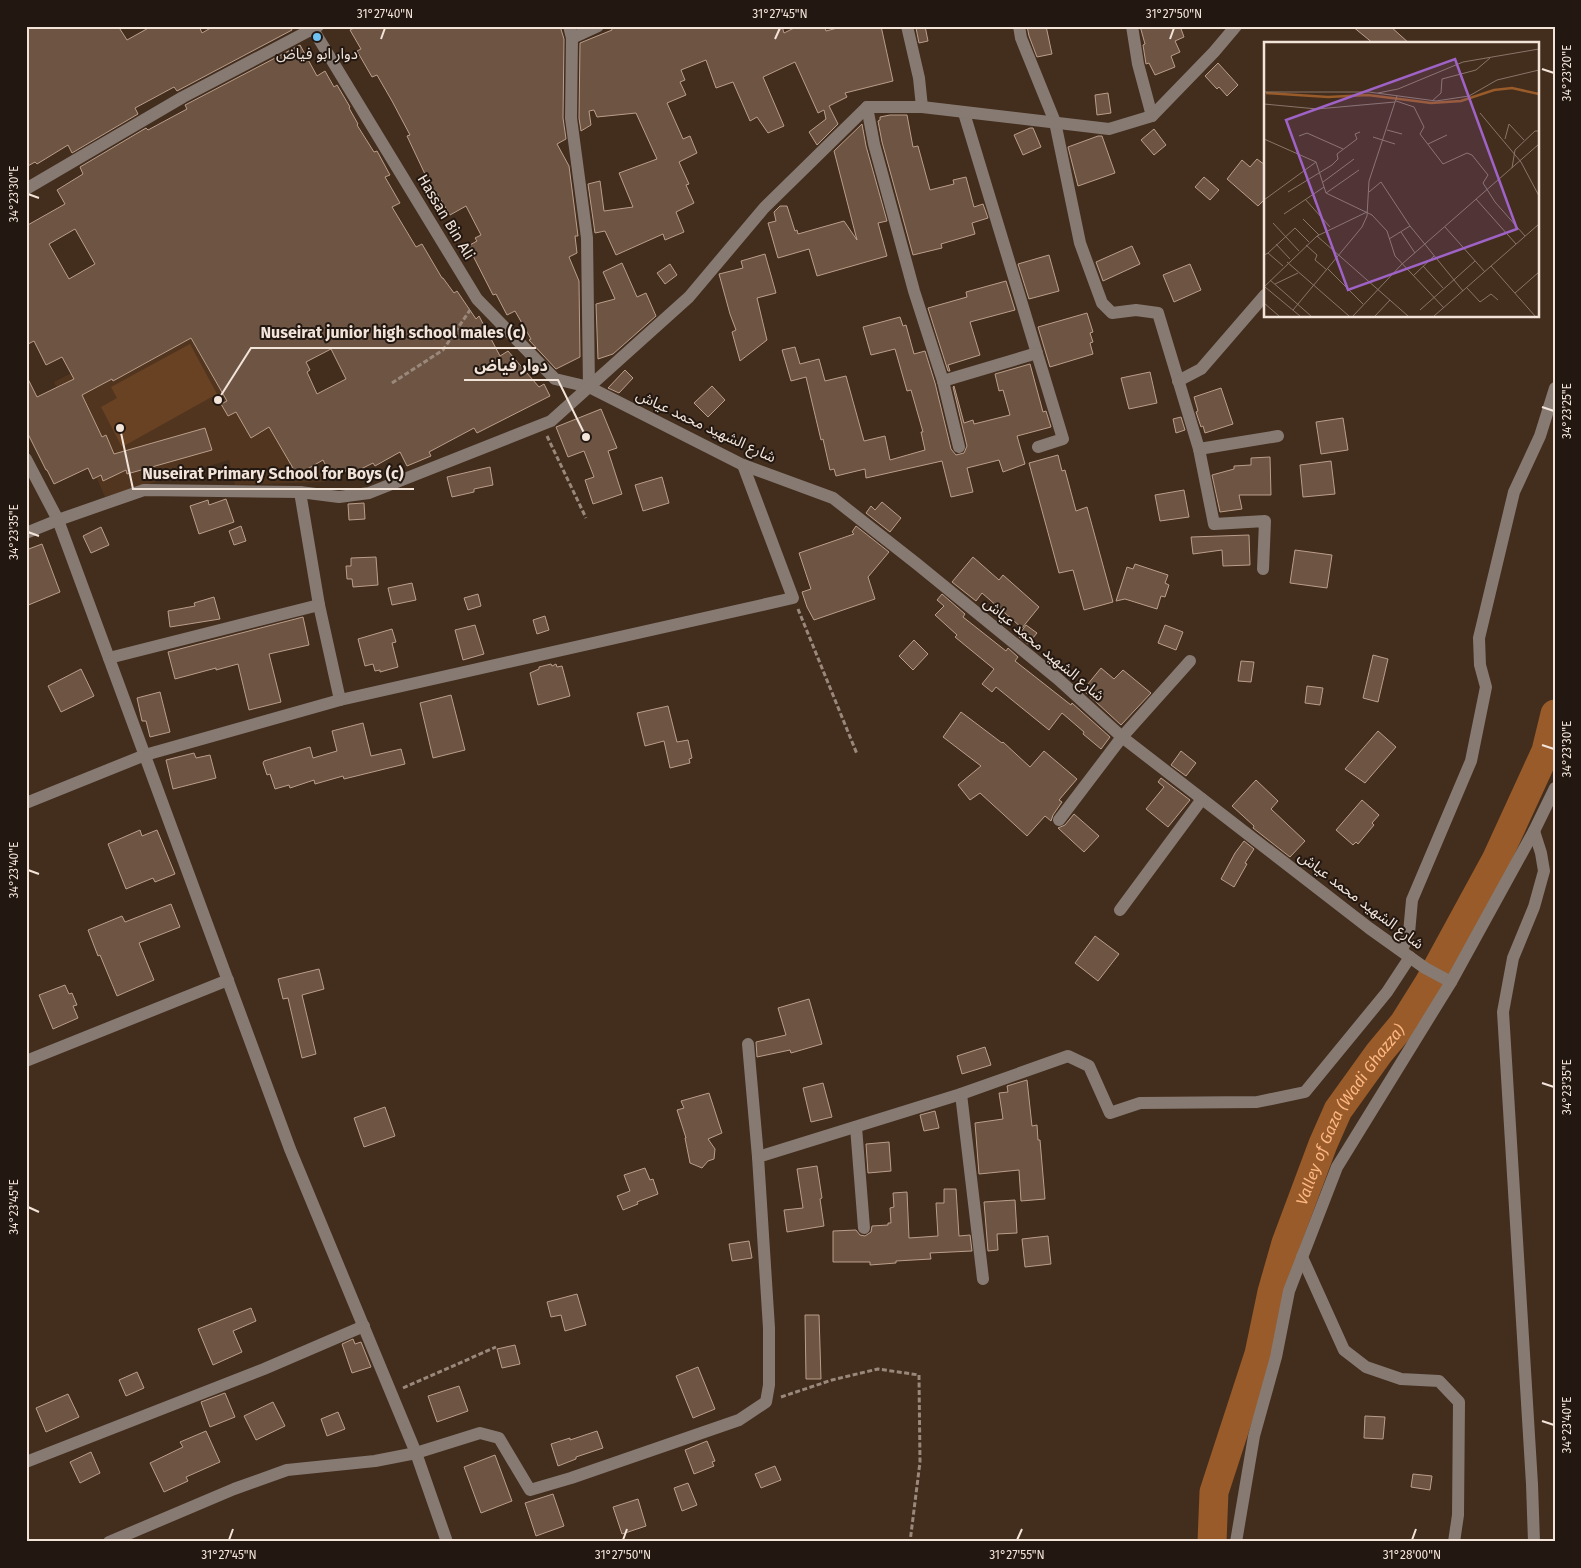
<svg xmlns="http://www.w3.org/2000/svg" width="1581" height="1568" font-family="'Fira Sans','Noto Sans Arabic',sans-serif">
	<rect width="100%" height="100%" fill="#432d1d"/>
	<polygon fill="#51351f" points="219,295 326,482 235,485 229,460 105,497 54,382 136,340"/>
	<polygon fill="#694224" points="190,344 217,394 122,447 101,407 117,398 111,387"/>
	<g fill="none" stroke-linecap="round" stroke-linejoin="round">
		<path stroke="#985b29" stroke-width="29" id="s1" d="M1212 1542 1214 1492 1259 1354 1272 1292 1286 1243 1323 1144 1338 1110 1379 1053 1404 1023 1429 983 1496 860 1546 751 1555 714"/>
	</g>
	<g fill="#6e5543" stroke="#ba9e8b" fill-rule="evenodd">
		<polygon points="26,26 118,26 127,40 152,26 199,26 202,33 214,26 290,26 292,30 177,91 174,87 135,108 138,114 72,153 68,145 37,164 35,162 26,167"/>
		<polygon points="358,26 560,26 564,39 563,118 566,139 557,144 569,166 578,236 575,236 577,253 569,257 579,281 580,357 556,369 529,340 531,339 515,311 507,315 496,294 493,295 468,246 477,241 475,238 481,235 466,206 450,215 435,190 433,191 407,136 410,135 392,101 377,75 372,77 357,51 361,49 350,30"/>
		<polygon points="611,26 782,26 784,33 798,26 824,26 826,31 845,26 881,26 893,81 845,93 847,97 829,106 838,124 817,145 809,132 826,119 824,110 818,113 795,62 763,77 784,126 768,133 757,117 750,121 733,82 716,88 706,60 681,70 685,80 680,82 686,95 667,103 683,139 690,136 697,153 679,162 689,184 686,185 694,203 676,212 684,232 665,240 663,234 616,255 605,231 595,233 588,184 600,181 604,211 633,207 619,173 657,159 636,113 597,117 594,110 589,111 591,125 581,131 579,118 580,43 612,30"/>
		<polygon points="925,26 928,41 919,43 916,28"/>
		<polygon points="1027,26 1046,26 1052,54 1037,57 1029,36"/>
		<polygon points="1140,26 1180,26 1184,37 1175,41 1180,52 1171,56 1175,67 1155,75 1149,63 1146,64 1143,45 1145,44"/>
		<polygon points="1352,26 1390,26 1410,44 1374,44"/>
		<path d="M300 45 317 76 325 71 334 87 337 85 350 107 349 108 358 124 357 125 374 152 377 151 390 175 385 177 400 203 392 207 416 247 422 244 442 278H443L454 293 457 291 476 319 479 316 500 356 508 351 539 387 544 384 550 396 477 433 474 428 429 452 431 456 407 466 400 452 375 466 373 463 355 472 353 467 332 478 323 460 297 475 269 427 251 438 236 412 228 416 221 404 227 401 191 338 113 381 112 379 82 395 102 437 106 435 114 454 205 428 212 450 127 474 126 470 103 481 101 475 93 479 88 468 54 484 47 470H46L26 430V375L37 397 74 379 62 357 46 365 34 341 26 345V226L65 204 57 190 83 174 80 167 146 128 148 130 187 109 185 105 187 104ZM75 229 95 264 69 279 49 244ZM331 349 346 379 317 394 307 372 310 370 306 362Z"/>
		<polygon points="1218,63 1238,85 1227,96 1219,87 1217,89 1205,76"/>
		<polygon points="1108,93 1111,113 1097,115 1095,95"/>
		<polygon points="890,115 907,115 913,147 918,146 930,190 954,184 953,180 966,177 974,207 983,204 988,218 972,223 975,234 941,244 942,248 913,255 882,142 878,121 880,120 880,117"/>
		<polygon points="862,124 866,146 887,221 878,223 887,256 817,276 809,249 778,258 768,223 776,221 774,212 780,206 787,206 795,231 797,230 798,234 844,221 857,240 834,151"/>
		<polygon points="1030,128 1033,128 1041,147 1023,155 1014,135"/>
		<polygon points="1154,129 1166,145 1154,155 1141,140"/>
		<polygon points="1098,136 1102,136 1115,173 1078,186 1068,147"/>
		<polygon points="1257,159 1265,165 1265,199 1258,206 1227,179 1242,160 1250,167"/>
		<polygon points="1204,177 1219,190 1210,200 1195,187"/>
		<polygon points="1132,246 1140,264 1103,281 1096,262"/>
		<polygon points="765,254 776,293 757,298 767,340 740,361 732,332 736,330 730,314 719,274 743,268 741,261"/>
		<polygon points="1049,255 1059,291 1029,299 1018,264"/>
		<polygon points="622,263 637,297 646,293 656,316 613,354 598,359 596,304 615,299 603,272"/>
		<polygon points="670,264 677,275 665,284 657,273"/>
		<polygon points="1190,264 1201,290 1174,302 1163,275"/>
		<polygon points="1006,281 1015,310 970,322 980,355 948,365 950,371 948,371 928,308 967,297 966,292"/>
		<polygon points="1087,313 1093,332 1090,333 1093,342 1090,343 1093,354 1050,367 1038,327"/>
		<polygon points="900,317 903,326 906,325 914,354 925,351 935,383 951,449 956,455 964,453 967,446 953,387 954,386 964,423 973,420 974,424 1010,415 1003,390 999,391 995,374 1030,364 1043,412 1046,411 1051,427 1017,436 1025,464 1003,472 999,460 967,468 973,492 951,497 942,461 866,478 865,469 836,476 834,469 830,470 823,439 821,440 806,377 791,381 782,350 795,347 800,364 819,359 825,381 846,376 864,441 885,436 890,460 925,450 921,432 923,432 911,390 907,391 895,349 871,355 863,327"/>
		<polygon points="625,370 633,378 619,393 608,388"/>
		<polygon points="1150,372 1157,403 1129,409 1121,378"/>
		<polygon points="712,386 725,400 708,417 694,403"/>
		<polygon points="1221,388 1233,424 1205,433 1203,426 1201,427 1196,412 1198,411 1194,397"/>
		<polygon points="601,409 617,448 608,451 622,494 593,504 585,480 594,477 584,451 568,457 556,427"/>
		<polygon points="1181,417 1185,430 1176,433 1173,419"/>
		<polygon points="1343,418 1348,450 1321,454 1316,422"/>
		<polygon points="1058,455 1062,471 1065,470 1076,511 1087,507 1113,602 1084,610 1073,570 1059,573 1029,463"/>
		<polygon points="1270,457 1271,495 1239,495 1242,509 1220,512 1212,475 1234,469 1234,466 1251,465 1251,458"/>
		<polygon points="1331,461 1335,494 1303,497 1300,465"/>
		<polygon points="490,467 493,485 474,489 474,492 452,497 447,477"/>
		<polygon points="662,477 669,503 643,511 635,485"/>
		<polygon points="1184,490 1189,517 1160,521 1155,495"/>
		<polygon points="226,499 234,522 199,534 190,506 208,500 209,505"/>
		<polygon points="882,502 901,518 890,532 866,513 871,506 875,510"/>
		<polygon points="364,503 365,519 349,520 348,504"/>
		<polygon points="241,526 246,541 234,545 229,531"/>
		<polygon points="856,526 889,552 868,577 875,599 814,620 807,607 802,592 811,589 799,553 854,534 852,532"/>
		<polygon points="101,527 109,545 91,553 83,536"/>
		<polygon points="1249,535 1250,565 1223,566 1222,550 1193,554 1191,537"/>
		<polygon points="42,544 60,592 26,606 26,550"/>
		<polygon points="1295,550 1332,555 1327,588 1290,583"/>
		<polygon points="376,557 378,585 353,587 352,579 347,579 346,566 351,566 351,558"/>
		<polygon points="973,557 999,580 1003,575 1039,607 1022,628 982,593 976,601 952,582"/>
		<polygon points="1135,564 1168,575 1165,583 1169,585 1165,597 1161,596 1157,609 1125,599 1116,601 1127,567 1133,569"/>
		<polygon points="412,583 416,600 392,605 388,588"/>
		<polygon points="478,594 481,606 468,610 464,598"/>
		<polygon points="942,594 965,614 963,617 1006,651 1008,648 1018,657 1015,661 1071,705 1072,703 1110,737 1101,749 1083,734 1084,732 1062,713 1049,730 996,687 992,692 982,684 994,669 955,637 957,635 935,615 944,606 937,600"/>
		<polygon points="214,597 220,619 170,627 168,611 195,606 194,603"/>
		<polygon points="545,616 549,630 537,634 533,620"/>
		<polygon points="303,617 309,645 269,654 281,702 249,710 238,664 216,670 216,668 175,679 168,652"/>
		<polygon points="475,625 484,654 463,660 455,630"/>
		<polygon points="1026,625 1037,633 1028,644 1018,636"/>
		<polygon points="1165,625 1183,632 1176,650 1158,643"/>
		<polygon points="392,629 396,642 392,643 398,667 380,672 380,670 375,671 373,664 365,666 358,639"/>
		<polygon points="914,640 928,654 913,670 899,656"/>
		<polygon points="1373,655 1388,659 1378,702 1363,698"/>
		<polygon points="1241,661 1254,662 1251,682 1238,681"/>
		<polygon points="551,664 552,666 556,664 557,667 562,666 570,696 538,705 530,673 539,669 539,667"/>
		<polygon points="1101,668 1114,679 1123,670 1151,693 1121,725 1083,690"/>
		<polygon points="81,669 94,696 61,712 48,686"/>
		<polygon points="1307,686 1323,688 1320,705 1305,703"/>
		<polygon points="160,692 170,732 150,737 146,721 142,721 137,698"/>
		<polygon points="451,695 465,750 433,758 420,703"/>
		<polygon points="668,706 677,742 688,740 692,758 689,759 690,763 670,768 664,741 645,746 637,713"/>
		<polygon points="961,712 1002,743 1003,742 1030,767 1044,751 1077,779 1059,800 1062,802 1053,815 1051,821 1045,816 1027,836 980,793 970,800 958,785 981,766 943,737"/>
		<polygon points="363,723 371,756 401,749 405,764 344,779 343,776 315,784 314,780 290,788 289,785 275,789 270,774 267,775 263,763 264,761 310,747 313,758 337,751 332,731"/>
		<polygon points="1378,731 1396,747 1365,783 1345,769"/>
		<polygon points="1181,751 1196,763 1186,776 1171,765"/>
		<polygon points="194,753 196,758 210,755 216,778 173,789 166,760"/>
		<polygon points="1161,778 1190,800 1168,827 1146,809 1164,787 1158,782"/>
		<polygon points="1256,780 1278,801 1271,809 1305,841 1290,857 1253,828 1254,826 1232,806"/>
		<polygon points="1362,800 1379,815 1372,823 1374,825 1358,844 1356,842 1353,845 1336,830"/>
		<polygon points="1074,814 1099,836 1084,852 1058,828 1065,825"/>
		<polygon points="140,830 142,836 157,830 175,874 155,882 153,878 126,889 108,844"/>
		<polygon points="1244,841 1254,849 1245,863 1247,864 1234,887 1221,879 1235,853"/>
		<polygon points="171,904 180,927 139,943 154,980 117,996 100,955 98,956 88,930 122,916 125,922"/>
		<polygon points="1095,936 1119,954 1098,981 1075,963"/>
		<polygon points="319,969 324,989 302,995 316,1054 302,1058 288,998 283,999 278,979"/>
		<polygon points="65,985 69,994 72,993 77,1005 73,1006 78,1018 53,1029 39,995"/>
		<polygon points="809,999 822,1044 791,1053 790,1050 757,1057 756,1042 786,1035 778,1008"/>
		<polygon points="985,1047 991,1065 962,1074 957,1056"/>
		<polygon points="1027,1080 1032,1126 1037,1125 1038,1140 1040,1140 1045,1199 1021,1201 1019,1170 979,1174 975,1123 1003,1119 999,1093 1008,1092 1007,1086"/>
		<polygon points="823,1083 832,1117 811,1122 803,1088"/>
		<polygon points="709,1093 722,1133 708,1139 715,1149 714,1159 708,1161 702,1168 690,1163 685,1138 686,1138 677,1110 684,1108 681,1101"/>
		<polygon points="385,1107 395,1136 364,1147 354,1118"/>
		<polygon points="935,1111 939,1128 924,1131 920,1115"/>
		<polygon points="889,1142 891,1171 868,1173 866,1144"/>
		<polygon points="817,1166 822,1198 820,1199 824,1226 787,1232 784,1210 803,1208 797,1169"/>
		<polygon points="645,1168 650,1180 653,1179 658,1194 637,1202 638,1204 623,1210 617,1196 630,1191 624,1175"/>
		<polygon points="944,1189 956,1189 959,1236 970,1235 972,1251 930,1253 931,1259 896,1261 896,1263 870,1265 870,1262 833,1262 833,1231 856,1230 860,1235 865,1236 871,1232 872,1226 888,1225 888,1223 891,1223 890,1208 894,1207 893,1193 907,1192 909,1238 938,1236 936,1203 944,1203"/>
		<polygon points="1015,1200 1017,1233 997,1234 998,1250 988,1251 984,1202"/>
		<polygon points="1048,1236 1051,1264 1025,1267 1022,1239"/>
		<polygon points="749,1241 752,1258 732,1261 729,1244"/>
		<polygon points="577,1294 586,1325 565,1331 561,1315 551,1317 547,1302"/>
		<polygon points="251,1308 256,1321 233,1331 242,1352 213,1365 198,1329"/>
		<polygon points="805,1315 819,1315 821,1379 806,1379"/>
		<polygon points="353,1339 355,1344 361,1342 371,1367 352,1373 342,1344"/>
		<polygon points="515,1345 520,1364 502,1368 497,1349"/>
		<polygon points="698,1367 715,1409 693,1418 676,1376"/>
		<polygon points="137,1372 144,1388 126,1396 119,1380"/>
		<polygon points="459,1386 468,1411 437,1422 428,1396"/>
		<polygon points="225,1393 235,1417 210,1427 201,1402"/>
		<polygon points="68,1394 79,1417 46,1432 36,1408"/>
		<polygon points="273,1402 285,1426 256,1440 244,1416"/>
		<polygon points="338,1412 345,1429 327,1436 321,1419"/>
		<polygon points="1365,1416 1385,1417 1383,1439 1364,1438"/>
		<polygon points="206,1431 220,1462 186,1477 188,1481 164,1492 150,1463 183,1447 180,1442"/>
		<polygon points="597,1431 603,1448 576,1457 576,1459 558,1466 551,1444 570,1438 570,1440"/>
		<polygon points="707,1441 715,1461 712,1462 714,1466 694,1474 685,1450"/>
		<polygon points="91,1452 100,1473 80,1483 70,1462"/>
		<polygon points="495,1455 512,1501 481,1513 464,1467"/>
		<polygon points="775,1466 781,1480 761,1488 755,1474"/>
		<polygon points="1413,1474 1432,1476 1430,1490 1411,1487"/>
		<polygon points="688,1483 697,1505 682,1511 674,1488"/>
		<polygon points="553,1494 564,1526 536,1536 525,1503"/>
		<polygon points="638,1499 646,1526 622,1534 613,1507"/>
	</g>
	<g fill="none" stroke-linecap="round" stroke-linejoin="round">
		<g stroke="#9a887b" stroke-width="3" stroke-dasharray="5 2.5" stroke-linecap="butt">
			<polyline points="392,383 443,350 470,310"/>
			<polyline points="547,436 586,518"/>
			<polyline points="798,609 857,754"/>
			<polyline points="403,1388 496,1347"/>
			<polyline points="781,1397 832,1380 878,1369 919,1375 920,1462 910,1542"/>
		</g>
		<g stroke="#867a72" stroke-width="12">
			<polyline points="311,26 477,299 555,379 589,387 743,465 833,498 917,564 1058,679 1122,737 1369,928 1425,968 1451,982"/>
			<polyline points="569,26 572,38 571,118 587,238 589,387"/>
			<polyline points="907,26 919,78 922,107"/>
			<polyline points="1019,26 1021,38 1055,122 1080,243 1102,303 1112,313 1136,310 1158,313 1199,449 1214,524 1265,521 1263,569"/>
			<polyline points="1132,26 1138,64 1152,116"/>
			<polyline points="572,38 598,26"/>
			<polyline points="867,107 874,144 914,291 943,381 959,447"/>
			<polyline points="964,113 1063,439 1038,447"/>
			<polyline points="26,189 183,97 318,26"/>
			<polyline points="943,381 1037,353"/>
			<polyline points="1178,381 1201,369 1265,295"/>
			<polyline points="1199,449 1278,436"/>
			<polyline points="26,459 58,520 290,1149 416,1453 447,1542"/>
			<polyline points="300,492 319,605 340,700 793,598 743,465"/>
			<polyline points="26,533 58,520 144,490 300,492 339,497 369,493 551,421 689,297 764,208 867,107 922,107 1109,129 1152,116 1214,52 1236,26"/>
			<polyline points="109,658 319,605"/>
			<polyline points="26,803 145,755 340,700"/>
			<polyline points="1059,820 1122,737 1190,661"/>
			<polyline points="1120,910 1202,799"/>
			<polyline points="1402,950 1409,933 1412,900 1471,761 1486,687 1480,665 1479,638 1514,492 1540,436 1555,388"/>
			<polyline points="748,1044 758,1157"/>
			<polyline points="26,1061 228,980"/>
			<polyline points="961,1094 983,1279"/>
			<polyline points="856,1127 864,1228"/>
			<polyline points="1302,1257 1344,1350 1366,1367 1401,1379 1439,1381 1459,1402 1458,1515 1454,1542"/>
			<polyline points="26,1462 264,1369 364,1326"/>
			<polyline points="109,1542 234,1489 287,1470 375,1461 416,1453 480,1433 499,1438 530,1490 571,1478 739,1420 766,1402 769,1385 769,1328 758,1157 961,1094 1068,1056 1089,1066 1110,1113 1140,1103 1257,1102 1305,1092 1387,992 1410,957"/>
			<polyline points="1236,1542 1254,1436 1276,1357 1289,1291 1337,1167 1451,982 1534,831 1555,788"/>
			<polyline points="1534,1542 1532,1484 1503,1012 1513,958 1534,907 1544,871 1541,853 1534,831"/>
		</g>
	</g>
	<path fill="none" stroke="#f3e4da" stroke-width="2" d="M381 39 385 28M775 39 780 28M1170 39 1174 28M1542 69 1554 73M28 194 39 198M1542 407 1554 411M28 532 39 536M1542 745 1554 749M28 870 39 874M1542 1083 1554 1087M28 1207 39 1212M1542 1421 1554 1425M229 1540 233 1529M623 1540 627 1529M1017 1540 1022 1529M1412 1540 1416 1529"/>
	<circle fill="#6fc2f4" stroke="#221811" stroke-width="2" cx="317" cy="37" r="5"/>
	<g text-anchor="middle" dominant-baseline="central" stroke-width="4" stroke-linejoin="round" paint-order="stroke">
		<g font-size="15" fill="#f3e4da" stroke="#221811">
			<text x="317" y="54">دوار ابو فياض</text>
		</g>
		<g font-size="15" fill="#f3e4da" stroke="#221811">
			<text transform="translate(446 217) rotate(59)">Hassan Bin Ali</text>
			<text transform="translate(706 426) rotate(25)">شارع الشهيد محمد عياش</text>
			<text transform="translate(1044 649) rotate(40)">شارع الشهيد محمد عياش</text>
			<text transform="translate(1361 900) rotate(37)">شارع الشهيد محمد عياش</text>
		</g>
		<g font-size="16" font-style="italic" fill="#feb783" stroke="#221811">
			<text stroke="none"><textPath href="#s1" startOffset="454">Valley of Gaza (Wadi Ghazza)</textPath></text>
		</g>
	</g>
	<g transform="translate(1264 42)">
		<rect width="275" height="275" fill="#432d1d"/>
		<path fill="none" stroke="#985b29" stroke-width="2.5" d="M2 51 64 55 104 53 167 61 197 59 230 48 248 46 275 52"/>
		<path fill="none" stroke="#897669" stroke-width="1" d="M0 50H105L172 59 205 54 233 38 275 28M114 51 134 47 199 20 275 7M132 59 150 65 160 85 156 92 179 122 203 111 208 113 224 133 219 141 231 160 261 194M168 59 177 51 178 37 212 28 226 16M0 62 53 67 131 60M216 71 257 120 275 154M123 88 138 92M35 94 43 91 79 107M109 95 131 102M0 97 52 120 62 151 108 173 123 189 131 214 180 266M241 97 245 82 260 98M164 102 183 93M248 126 251 108 271 89H275M59 140 90 117M24 150 68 123 74 117 73 112 93 97 91 92 96 90M105 150 117 140 146 184 125 197M62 151 95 128M41 157 66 185M212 157 252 202M0 158 52 120M20 172 60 145M39 177 55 193M9 181 35 209M146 184 199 249M181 185 221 230M137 190 151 211M53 194 144 274M12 202 26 217M42 203 53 213 51 218 63 228M4 211 31 186 45 200M0 213 4 211 19 224M23 220 85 274M159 224 179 246M227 224 271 274M64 227 99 262M149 234 170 214M6 238 47 274M11 242 34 231M0 245 53 194 103 170M1 245 36 274M203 246 216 260 227 252 234 258M251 251 275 230M0 261 15 274M29 268 98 185 103 174 105 139 133 54M156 268 211 219M89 274 138 222 275 102M111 274 126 258M170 274 275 182"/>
		<path fill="#9f63c7" fill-opacity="0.15" stroke="#9f63c7" stroke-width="2.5" d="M191 17 253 187 84 248 22 78Z"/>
		<rect width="275" height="275" fill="none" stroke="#f3e4da" stroke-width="2.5"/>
	</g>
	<path fill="none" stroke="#f3e4da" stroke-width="2" d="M218 400L251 348H536M586 437L558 380H464M120 428L133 489H414"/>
	<g fill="#f3e4da" stroke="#221811" stroke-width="2">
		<circle cx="218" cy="400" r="5"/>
		<circle cx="586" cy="437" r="5"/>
		<circle cx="120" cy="428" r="5"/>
	</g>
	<g font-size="16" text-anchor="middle" font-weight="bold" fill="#f3e4da" stroke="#221811" stroke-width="4" stroke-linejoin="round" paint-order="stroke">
		<text x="393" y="338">Nuseirat junior high school males (c)</text>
		<text x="511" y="371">دوار فياض</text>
		<text x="273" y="479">Nuseirat Primary School for Boys (c)</text>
	</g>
	<rect width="1581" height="1568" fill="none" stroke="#221811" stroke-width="55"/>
	<rect x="28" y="28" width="1526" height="1512" fill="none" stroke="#f3e4da" stroke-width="2"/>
	<g font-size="12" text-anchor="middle" fill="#f3e4da">
		<text x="385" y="18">31°27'40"N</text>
		<text x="780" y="18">31°27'45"N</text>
		<text x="1174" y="18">31°27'50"N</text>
		<text transform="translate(1567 73) rotate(-90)" y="4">34°23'20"E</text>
		<text transform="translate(14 194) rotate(-90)" y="4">34°23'30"E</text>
		<text transform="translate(1567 411) rotate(-90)" y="4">34°23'25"E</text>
		<text transform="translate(14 532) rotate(-90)" y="4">34°23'35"E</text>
		<text transform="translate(1567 749) rotate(-90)" y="4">34°23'30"E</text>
		<text transform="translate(14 870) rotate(-90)" y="4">34°23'40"E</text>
		<text transform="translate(1567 1087) rotate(-90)" y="4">34°23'35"E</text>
		<text transform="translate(14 1207) rotate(-90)" y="4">34°23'45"E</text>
		<text transform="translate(1567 1425) rotate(-90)" y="4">34°23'40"E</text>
		<text x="229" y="1559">31°27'45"N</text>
		<text x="623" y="1559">31°27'50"N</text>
		<text x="1017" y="1559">31°27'55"N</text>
		<text x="1412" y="1559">31°28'00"N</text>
	</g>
</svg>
